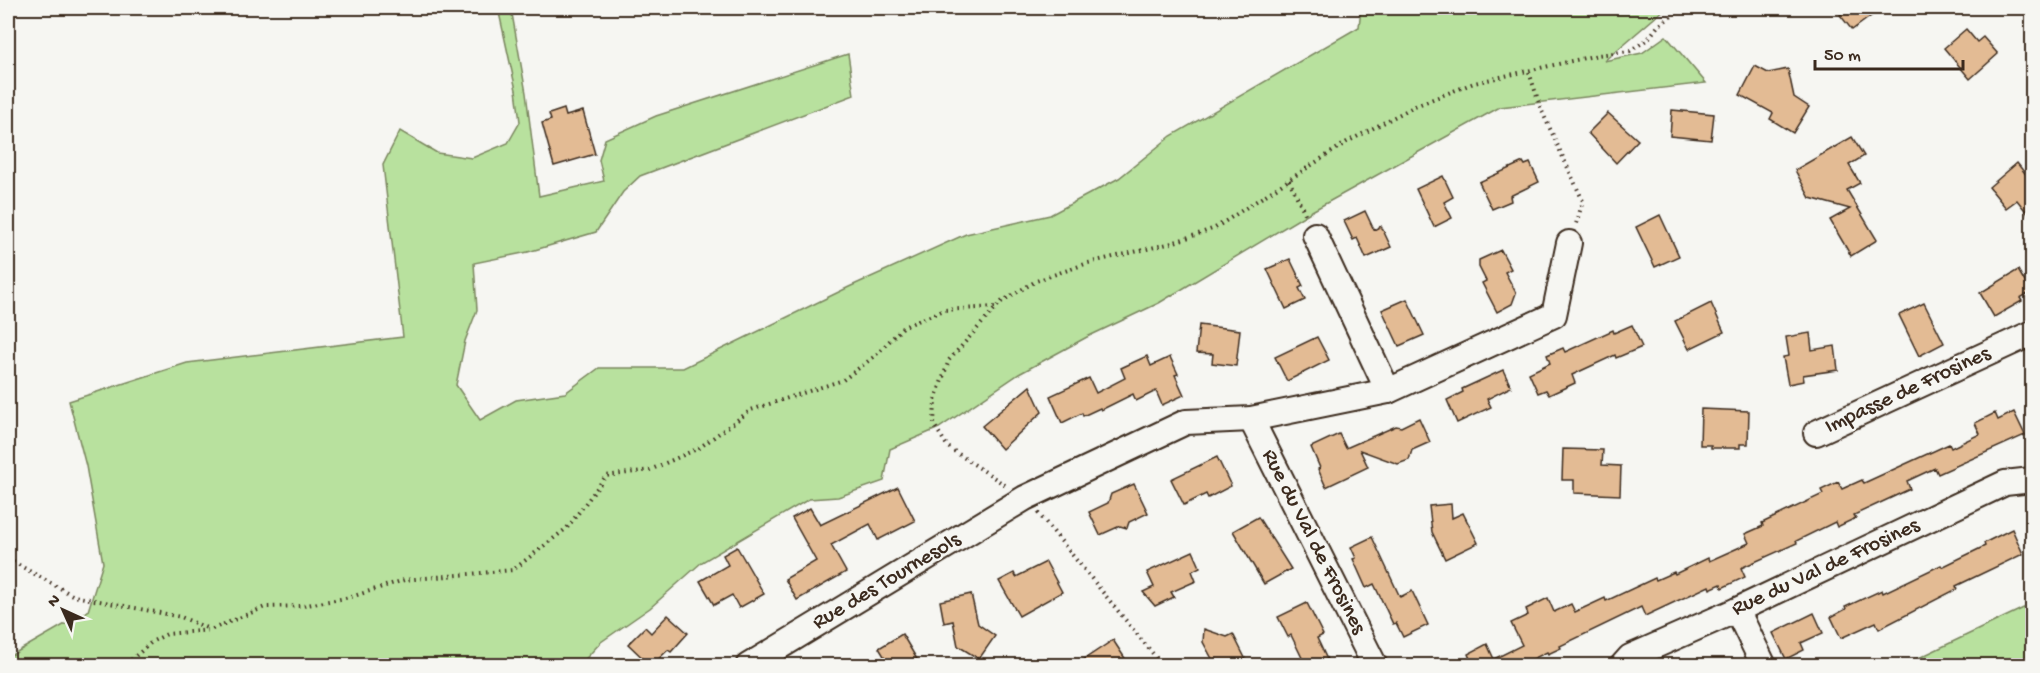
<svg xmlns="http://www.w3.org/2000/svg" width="2040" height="673" font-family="'Gochi Hand',sans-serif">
	<rect width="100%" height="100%" fill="#f6f6f2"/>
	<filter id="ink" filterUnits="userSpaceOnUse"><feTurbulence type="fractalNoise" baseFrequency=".0167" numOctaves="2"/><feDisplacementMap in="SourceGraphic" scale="12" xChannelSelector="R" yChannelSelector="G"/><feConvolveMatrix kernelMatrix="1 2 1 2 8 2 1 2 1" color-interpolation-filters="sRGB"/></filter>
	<g filter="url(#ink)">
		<g fill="#b8e19e" stroke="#7a865e" stroke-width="1.5">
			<polygon points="498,8 511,8 526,93 539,196 604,181 599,160 605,139 656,116 848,54 854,95 640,176 623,192 596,232 528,252 474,263 477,310 465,341 456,385 480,420 516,400 565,393 599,368 683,368 849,287 966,234 1050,215 1119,178 1171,136 1359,27 1361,8 1666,8 1604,61 1642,53 1666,36 1706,83 1500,107 1312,211 1159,303 1087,337 1019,374 939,428 890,449 884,481 838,497 809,499 702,562 650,608 601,642 580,665 8,665 8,657 88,611 103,563 86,466 69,401 187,363 403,337 383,165 400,131 437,153 472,158 508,143 520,122 516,90"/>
			<polygon points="2032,604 2032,665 1904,665"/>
		</g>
		<g fill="#e3bb94" stroke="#3b2a1e" stroke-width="1.5">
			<polygon points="1849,8 1882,8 1852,30 1840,15"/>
			<polygon points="1966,29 1977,42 1983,37 1998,54 1970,79 1944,48"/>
			<polygon points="1755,66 1768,73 1788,69 1794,97 1809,107 1793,133 1770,119 1773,113 1740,95"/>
			<polygon points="564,109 566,116 583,111 595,154 554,166 542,123 551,120 549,114"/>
			<polygon points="1672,110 1714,114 1711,140 1670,136"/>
			<polygon points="1608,113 1638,140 1616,163 1588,133"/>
			<polygon points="1852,137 1864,156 1849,165 1860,183 1847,190 1877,240 1851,256 1830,220 1850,209 1810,198 1795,170"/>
			<polygon points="1523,162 1525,165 1530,163 1539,182 1510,196 1511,201 1492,209 1479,182"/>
			<polygon points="2017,163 2032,182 2032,219 2017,200 2006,208 1989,187"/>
			<polygon points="1443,176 1453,197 1444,202 1452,218 1434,227 1416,189"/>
			<polygon points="1365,211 1374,230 1381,226 1391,247 1366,258 1357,238 1353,240 1344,221"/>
			<polygon points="1660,215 1679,256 1655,267 1636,227"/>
			<polygon points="1501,250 1511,269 1505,272 1516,293 1512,304 1497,312 1482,283 1486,281 1479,267 1479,260"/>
			<polygon points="1290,259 1303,286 1299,288 1305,300 1286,309 1267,269"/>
			<polygon points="2018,270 2031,292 2020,298 2022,301 1994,317 1980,293"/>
			<polygon points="1407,299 1424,335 1399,346 1382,310"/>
			<polygon points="1711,303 1724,332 1689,349 1675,321"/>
			<polygon points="1924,303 1944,343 1919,356 1899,315"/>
			<polygon points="1199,325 1240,330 1236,366 1212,363 1213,354 1196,353"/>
			<polygon points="1632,325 1642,347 1616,358 1615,355 1572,375 1575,383 1549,395 1546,390 1538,393 1529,373 1550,363 1547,355 1563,348 1565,352 1613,330 1614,333"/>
			<polygon points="1810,333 1812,350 1835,346 1838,370 1803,375 1804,381 1788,384 1783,357 1789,356 1786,337"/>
			<polygon points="1317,337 1329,360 1287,381 1275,357"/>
			<polygon points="1147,356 1151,366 1170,357 1178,374 1175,375 1184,395 1162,405 1156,391 1136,401 1133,394 1101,410 1100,408 1083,416 1082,413 1062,423 1050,396 1089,378 1096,393 1125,378 1121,368"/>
			<polygon points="1503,370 1511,387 1487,399 1491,407 1457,423 1447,400 1463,392 1462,389"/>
			<polygon points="1030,386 1042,412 1002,449 982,426"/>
			<polygon points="1701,409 1749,411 1748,444 1740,444 1740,448 1711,448 1711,445 1700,445"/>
			<polygon points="2014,412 2025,435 1938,474 1935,468 1907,481 1910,489 1854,515 1856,518 1837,527 1835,522 1796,541 1797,543 1741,568 1745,577 1722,588 1721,584 1710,589 1709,586 1645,616 1641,607 1560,646 1561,648 1548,654 1547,652 1519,666 1473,666 1468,654 1487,644 1494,659 1522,645 1511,623 1528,615 1526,609 1548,598 1554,612 1571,604 1575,612 1605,598 1606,601 1655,578 1656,580 1674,572 1675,574 1708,558 1709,561 1749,543 1745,534 1763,526 1762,523 1823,494 1821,490 1838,482 1842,489 1862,480 1864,483 1949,444 1951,448 1980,434 1975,423 1995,413 1998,420"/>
			<polygon points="1419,418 1430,442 1412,450 1409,460 1398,464 1360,450 1368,467 1326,487 1318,469 1320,468 1311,447 1339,434 1346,448 1396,426 1401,427"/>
			<polygon points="1563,449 1603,450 1602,465 1621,466 1620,495 1574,493 1574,480 1562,480"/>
			<polygon points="1217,457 1231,486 1208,498 1206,494 1184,505 1171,479"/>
			<polygon points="1134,484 1148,513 1129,522 1127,528 1120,526 1100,535 1089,512 1108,503 1111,494"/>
			<polygon points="898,487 915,521 878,540 870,524 831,545 846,572 797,600 785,579 816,561 792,518 810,508 820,525"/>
			<polygon points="1451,504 1452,518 1463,513 1478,543 1445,559 1432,532 1429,506"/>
			<polygon points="1258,517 1291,569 1264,584 1233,531"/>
			<polygon points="2012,529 2023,554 1956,586 1957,589 1879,629 1876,622 1841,638 1831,617 1846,609 1845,607 1882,590 1883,593 1941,565 1942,567 1985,546 1984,543"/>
			<polygon points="1372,537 1400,597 1412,591 1428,625 1403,637 1396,623 1393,624 1374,584 1366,588 1353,559 1356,558 1351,547"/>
			<polygon points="737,547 764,594 739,608 732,595 714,605 700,581 728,565 723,555"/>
			<polygon points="1193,551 1200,567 1192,571 1196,581 1171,592 1174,597 1155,606 1143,592 1154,587 1147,572"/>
			<polygon points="1046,562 1062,592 1019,616 999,581 1014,573 1016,577"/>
			<polygon points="971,594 978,624 995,636 979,659 958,646 953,621 944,623 940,601"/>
			<polygon points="1307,603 1323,635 1317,638 1330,666 1306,666 1291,635 1288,637 1278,617"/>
			<polygon points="1814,613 1823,633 1801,643 1804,650 1786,659 1773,633"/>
			<polygon points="668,615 688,633 671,652 668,650 651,666 628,644 645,627 651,633"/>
			<polygon points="1204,629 1227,637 1233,634 1249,666 1216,666 1203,642"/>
			<polygon points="902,634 921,666 890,666 879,648"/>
			<polygon points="1113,640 1130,666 1074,666"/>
		</g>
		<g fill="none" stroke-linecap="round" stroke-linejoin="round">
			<g stroke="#3b2a1e" stroke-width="28">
				<g id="minor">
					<polyline points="1315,235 1388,391"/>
					<polyline points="1251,419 1375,666"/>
					<polyline points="1816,433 2032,333"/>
					<polyline points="1737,610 1764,666"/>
					<polyline points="748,666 1025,498 1186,422 1251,419 1388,391 1554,315 1569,243"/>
					<polyline points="1622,666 1630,657 1737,610 2005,483 2032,480"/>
				</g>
			</g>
			<g stroke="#3b2a1e" stroke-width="4" stroke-dasharray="1.5 4.5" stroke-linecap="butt">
				<polyline points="1529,72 1541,109 1583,201 1576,224"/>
				<polyline points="1289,180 1307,218"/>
				<polyline points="1005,485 948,447 934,425 935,400 949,360 1001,302 1036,281 1088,263 1172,243 1215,228 1347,142 1415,106 1474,83 1598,55 1630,51 1648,39 1658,26 1683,8"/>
				<polyline points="1038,513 1163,666"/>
				<polyline points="8,559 74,596 181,617 209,629"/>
				<polyline points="121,666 131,660 153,641 167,634 210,630 265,607 302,606 351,597 404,580 513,570 567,528 606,476 650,470 699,448 751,410 843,380 875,356 903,327 944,310 995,307"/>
			</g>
			<use href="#minor" stroke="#f6f6f2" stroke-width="24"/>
		</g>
	</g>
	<g text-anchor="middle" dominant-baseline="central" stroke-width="4.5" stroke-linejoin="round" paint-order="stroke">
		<g font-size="22" fill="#3b2a1e" stroke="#f6f6f2">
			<text transform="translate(1908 391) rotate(-25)">Impasse de Frosines</text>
			<text transform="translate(1313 542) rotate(63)">Rue du Val de Frosines</text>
			<text transform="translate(1826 568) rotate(-25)">Rue du Val de Frosines</text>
			<text transform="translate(887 582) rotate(-31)">Rue des Tournesols</text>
		</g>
	</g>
	<rect width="2040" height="673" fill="none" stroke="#f6f6f2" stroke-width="30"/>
	<rect x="15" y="15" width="2010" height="643" fill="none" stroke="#3b2a1e" stroke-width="2" filter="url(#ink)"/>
	<g transform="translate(63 610) rotate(315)" stroke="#f6f6f2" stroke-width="4.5" paint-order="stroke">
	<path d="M0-4.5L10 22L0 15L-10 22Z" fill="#3b2a1e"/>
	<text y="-9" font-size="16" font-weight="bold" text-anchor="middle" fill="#3b2a1e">N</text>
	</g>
	<path d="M1815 60v9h148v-9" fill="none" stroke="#3b2a1e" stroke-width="3"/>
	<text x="1824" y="60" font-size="18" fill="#3b2a1e" stroke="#f6f6f2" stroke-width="4.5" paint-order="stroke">50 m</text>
</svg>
